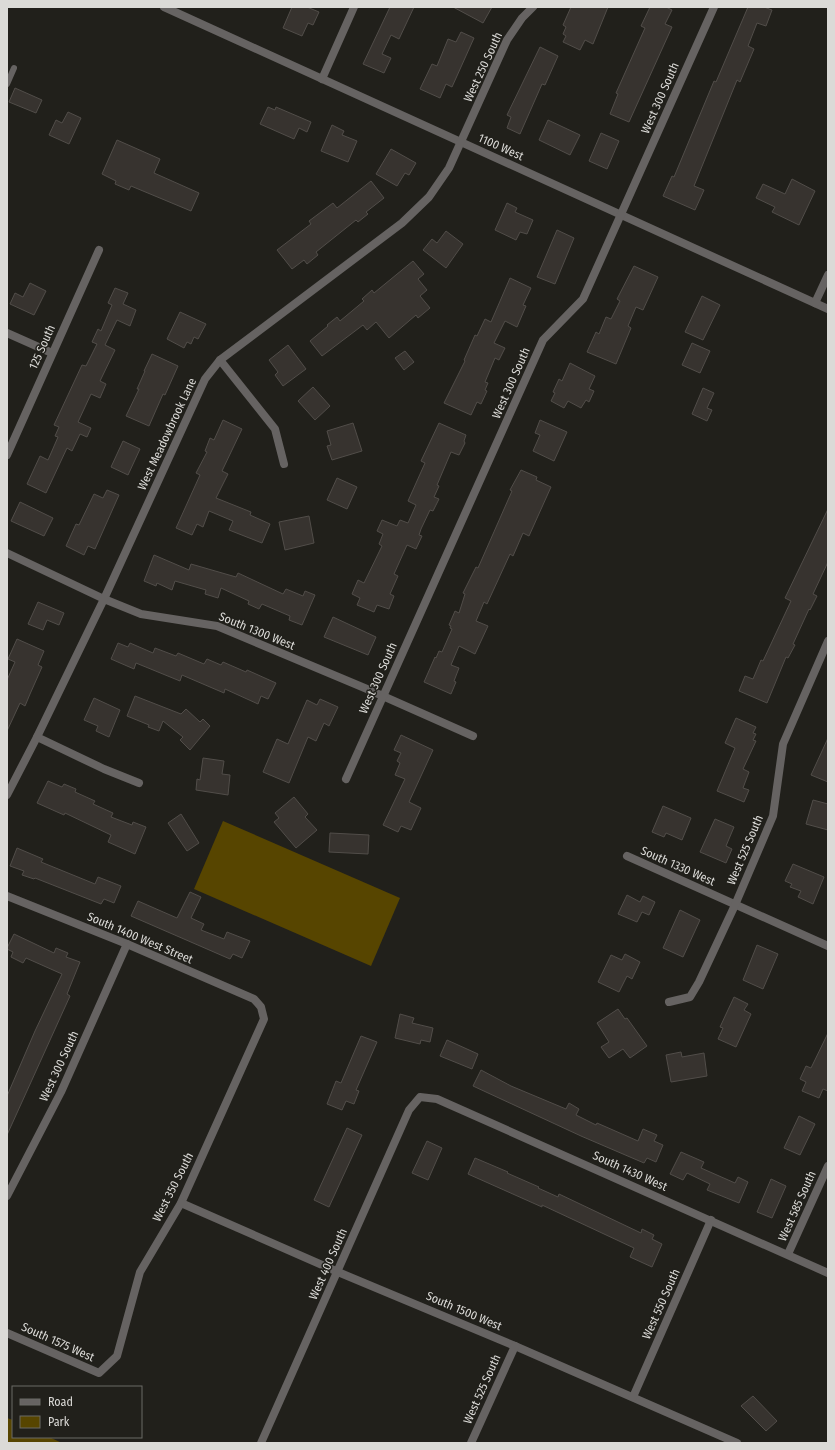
<svg xmlns="http://www.w3.org/2000/svg" width="835" height="1450" font-family="'Fira Sans Condensed',sans-serif">
	<rect width="100%" height="100%" fill="#21201b"/>
	<g fill="#574500">
		<polygon points="223,821 400,898 371,966 194,889"/>
		<polygon points="7,1418 13,1420 13,1437 49,1437 62,1443 7,1443"/>
	</g>
	<g fill="#37332f" stroke="#514d49">
		<polygon points="292,7 307,7 319,12 313,25 308,23 302,36 283,28"/>
		<polygon points="390,7 414,7 399,39 391,35 382,54 391,58 384,73 363,64"/>
		<polygon points="453,7 492,7 483,23"/>
		<polygon points="571,7 608,7 593,44 585,40 580,50 563,42 566,36 563,34 566,27 563,25"/>
		<polygon points="650,7 666,7 672,10 665,24 672,27 629,122 610,114 618,94 616,93 645,28 641,26"/>
		<polygon points="748,7 764,7 772,10 766,26 757,23 748,46 754,49 740,82 737,80 694,186 704,190 695,210 663,196 672,176 674,177 714,81 716,82"/>
		<polygon points="461,32 474,38 452,87 446,84 440,98 420,89 432,64 437,66 448,39 456,42"/>
		<polygon points="540,47 558,56 545,85 542,84 520,134 507,128 511,117 507,115"/>
		<polygon points="15,88 42,100 36,113 9,102"/>
		<polygon points="268,107 275,110 276,107 311,122 307,132 299,128 294,139 260,124"/>
		<polygon points="68,112 81,118 69,144 49,135 56,120 62,123"/>
		<polygon points="548,120 580,135 570,155 539,140"/>
		<polygon points="332,125 344,131 342,135 357,141 348,162 321,151"/>
		<polygon points="601,133 619,141 607,169 589,161"/>
		<polygon points="117,140 160,159 154,173 199,193 191,211 131,186 129,190 115,184 116,181 102,174"/>
		<polygon points="391,149 416,163 409,175 405,173 397,186 376,174"/>
		<polygon points="792,179 815,191 799,225 772,212 775,207 756,198 763,184 785,194"/>
		<polygon points="371,181 384,198 366,212 368,214 358,222 356,220 316,252 318,255 307,264 304,260 292,269 277,250 311,224 309,221 333,203 337,208"/>
		<polygon points="507,203 517,208 515,212 533,220 527,234 520,232 516,240 495,230"/>
		<polygon points="557,230 574,238 555,284 537,277"/>
		<polygon points="446,231 463,244 446,268 423,250 432,239 437,243"/>
		<polygon points="413,261 424,274 418,279 427,290 420,296 430,308 418,318 416,315 389,338 376,322 367,330 363,325 322,356 310,341 328,326 327,325 337,317 340,321 364,301 362,299 372,290 374,293"/>
		<polygon points="634,266 658,277 643,310 636,307 628,326 631,328 616,364 587,352 596,332 599,334 606,317 611,319 620,301 617,299"/>
		<polygon points="510,278 531,288 523,305 526,306 517,327 505,321 494,343 505,348 499,360 495,358 485,382 488,383 485,390 487,391 481,404 477,402 471,415 444,403 465,361 464,360 475,335 477,336 485,319 491,322"/>
		<polygon points="30,283 46,291 34,315 10,304 15,293 23,297"/>
		<polygon points="115,288 128,293 123,304 136,310 130,326 117,320 105,345 115,350 100,381 106,384 100,398 91,394 78,422 91,428 87,437 80,434 72,451 67,448 46,493 27,484 40,456 48,460 58,437 55,436 59,427 54,425 82,365 86,366 97,344 92,342 98,329 101,331 112,305 108,303"/>
		<polygon points="702,296 720,305 703,340 685,332"/>
		<polygon points="180,312 206,324 198,339 194,337 191,344 187,342 184,348 167,339"/>
		<polygon points="692,343 710,351 700,373 682,365"/>
		<polygon points="288,345 306,369 283,386 275,375 278,372 269,360"/>
		<polygon points="405,351 414,362 404,370 395,358"/>
		<polygon points="152,354 178,366 165,395 163,394 149,426 126,416 139,389 137,389 145,371 144,371"/>
		<polygon points="570,363 595,376 589,389 594,391 589,402 586,400 581,408 568,401 564,408 551,401 555,393 553,392 559,379 562,381"/>
		<polygon points="313,387 330,406 315,420 298,401"/>
		<polygon points="703,388 714,393 707,408 712,410 707,421 692,414"/>
		<polygon points="223,420 242,429 222,471 228,474 216,498 251,512 250,515 270,524 262,543 229,530 233,521 209,511 203,527 197,524 192,535 176,528 200,475 196,473 207,452 205,451 210,438 214,440"/>
		<polygon points="540,420 567,432 554,461 533,451 540,435 535,433"/>
		<polygon points="353,423 362,451 332,460 327,446 331,445 327,431"/>
		<polygon points="439,423 466,435 464,441 465,443 459,455 451,452 437,485 439,486 434,497 439,499 433,511 430,510 421,529 419,535 422,536 416,549 407,545 394,574 398,576 390,594 394,596 389,609 377,605 374,612 357,605 360,598 352,594 358,580 364,583 382,546 379,544 383,534 377,531 382,520 397,526 400,520 408,523 416,505 408,501 425,463 421,461"/>
		<polygon points="123,441 140,449 128,475 111,467"/>
		<polygon points="521,470 537,477 536,480 551,487 529,536 523,533 513,556 510,554 487,604 484,602 476,621 488,626 475,654 459,646 451,665 459,668 454,681 456,682 451,694 424,682 435,657 436,658 439,651 442,652 452,629 450,628 451,626 449,625 455,611 459,613 465,594 463,593 476,567 478,568 512,491 510,490"/>
		<polygon points="337,478 357,487 347,509 327,500"/>
		<polygon points="107,490 119,495 95,549 88,546 84,555 66,546 76,524 79,525 94,494 103,498"/>
		<polygon points="20,502 53,518 44,536 11,521"/>
		<polygon points="828,509 828,562 813,594 817,596 810,610 809,609 793,644 795,645 788,658 786,657 767,703 739,691 745,676 753,679 761,660 763,661 791,601 785,598"/>
		<polygon points="309,516 314,543 285,550 279,522"/>
		<polygon points="154,555 189,570 191,564 236,577 238,573 283,594 286,589 303,596 305,591 315,595 302,625 289,620 290,616 262,604 259,609 248,604 249,601 221,588 218,598 205,594 206,590 175,581 172,590 157,583 156,586 144,581"/>
		<polygon points="38,602 64,613 59,625 47,620 43,630 28,624"/>
		<polygon points="333,617 376,637 368,655 324,637"/>
		<polygon points="17,639 44,651 38,665 42,667 30,694 25,706 20,703 7,731 7,680 15,662 8,659"/>
		<polygon points="118,643 128,647 130,643 153,653 155,648 176,656 178,653 204,664 207,659 221,665 223,662 246,672 247,670 276,683 268,699 261,696 258,704 225,689 224,693 182,675 180,681 136,663 134,669 111,659"/>
		<polygon points="135,696 181,714 186,709 200,722 203,719 210,726 190,750 180,740 183,737 163,721 159,731 148,727 149,725 127,716"/>
		<polygon points="94,698 120,710 109,737 96,731 98,726 84,720"/>
		<polygon points="320,699 338,707 329,726 324,723 316,741 308,737 289,783 263,772 277,739 288,744 307,700 317,705"/>
		<polygon points="736,718 756,727 753,733 756,734 753,740 756,741 743,769 749,772 743,788 749,790 744,802 717,791 735,748 725,743"/>
		<polygon points="401,735 433,750 409,802 421,808 411,830 401,826 398,832 383,825 405,779 395,775 400,763 397,761 401,753 394,750"/>
		<polygon points="828,738 828,782 811,775"/>
		<polygon points="203,758 224,761 222,774 230,775 228,795 196,790 197,779 200,780"/>
		<polygon points="48,781 62,787 64,784 76,789 75,792 95,801 93,804 113,813 111,817 132,825 133,822 146,827 135,854 108,842 111,835 65,813 64,815 37,803"/>
		<polygon points="294,797 308,814 305,817 317,830 296,848 274,822 279,818 275,813"/>
		<polygon points="813,800 828,804 828,830 806,824"/>
		<polygon points="663,806 691,818 682,840 666,833 664,837 652,832"/>
		<polygon points="181,814 199,843 187,851 168,823"/>
		<polygon points="715,819 734,827 726,846 732,849 726,863 700,852"/>
		<polygon points="330,833 369,835 368,854 329,852"/>
		<polygon points="17,848 43,859 41,862 95,884 98,877 121,886 114,903 104,899 101,904 35,878 34,879 22,875 24,871 10,866"/>
		<polygon points="793,864 824,877 813,904 798,897 801,891 790,887 792,884 785,881"/>
		<polygon points="190,892 201,897 191,918 204,924 201,930 224,939 227,932 250,941 242,958 233,954 230,959 131,916 138,901 177,918"/>
		<polygon points="627,895 640,902 643,896 655,902 649,915 642,912 637,922 618,914"/>
		<polygon points="680,910 700,920 683,957 663,948"/>
		<polygon points="14,934 54,953 56,948 68,953 66,957 80,962 67,994 70,996 7,1135 7,1096 35,1031 62,974 26,958 23,963 11,957 13,952 7,949 7,948"/>
		<polygon points="757,945 778,954 763,989 743,980"/>
		<polygon points="625,954 640,962 632,979 627,976 619,992 598,982 611,955 622,960"/>
		<polygon points="734,997 748,1004 744,1010 751,1014 736,1047 718,1039 723,1028 720,1027"/>
		<polygon points="618,1009 625,1019 627,1018 647,1046 630,1058 623,1049 609,1058 601,1047 609,1042 597,1023"/>
		<polygon points="400,1014 414,1018 412,1023 433,1028 430,1042 421,1040 420,1044 395,1038"/>
		<polygon points="828,1033 828,1091 823,1089 819,1098 802,1091 806,1082 800,1079 806,1066 811,1068"/>
		<polygon points="361,1036 377,1042 356,1090 359,1091 354,1104 346,1101 342,1110 327,1104 336,1081 341,1083"/>
		<polygon points="447,1040 478,1054 472,1069 440,1056"/>
		<polygon points="681,1052 682,1057 704,1053 707,1076 671,1082 666,1055"/>
		<polygon points="481,1070 511,1086 566,1109 569,1103 579,1109 576,1115 596,1125 597,1123 638,1141 643,1129 657,1135 654,1141 663,1145 656,1162 647,1158 644,1163 581,1136 473,1086"/>
		<polygon points="799,1116 815,1124 800,1155 784,1148"/>
		<polygon points="347,1128 362,1135 329,1207 314,1200"/>
		<polygon points="427,1141 442,1148 428,1180 412,1173"/>
		<polygon points="681,1152 704,1162 701,1168 735,1183 738,1177 748,1182 739,1203 707,1190 710,1184 687,1173 683,1180 670,1174"/>
		<polygon points="475,1158 508,1172 507,1173 539,1187 538,1188 558,1197 559,1194 641,1233 642,1229 654,1235 652,1239 662,1244 652,1267 630,1257 634,1248 542,1205 542,1207 468,1174"/>
		<polygon points="771,1179 786,1186 772,1218 757,1212"/>
		<polygon points="753,1396 777,1421 766,1431 741,1406"/>
	</g>
	<g fill="none" stroke-linecap="round" stroke-linejoin="round">
		<polyline stroke="#666362" stroke-width="6" points="7,84 14,68"/>
		<g stroke="#666362" stroke-width="8">
			<polyline points="164,7 828,309"/>
			<polyline points="322,79 354,7"/>
			<polyline points="815,303 828,275"/>
			<polyline points="7,333 52,353"/>
			<polyline points="220,360 275,429 284,464"/>
			<polyline points="7,455 99,250"/>
			<polyline points="7,553 104,599 141,614 217,626 367,689 473,736"/>
			<polyline points="37,737 104,769 139,783"/>
			<polyline points="346,779 543,340 583,299 714,7"/>
			<polyline points="7,795 37,737 104,599 205,379 220,360 402,223 429,197 449,168 507,40 522,18 533,7"/>
			<polyline points="627,856 828,946"/>
			<polyline points="7,896 127,944 254,999 261,1007 264,1019 181,1203 140,1272 117,1356 99,1373 7,1333"/>
			<polyline points="669,1002 690,997 699,982 735,905 773,816 783,744 828,641"/>
			<polyline points="7,1196 61,1092 127,944"/>
			<polyline points="181,1203 338,1272 515,1346 737,1443"/>
			<polyline points="788,1254 828,1166"/>
			<polyline points="633,1397 711,1220"/>
			<polyline points="261,1443 409,1110 420,1097 437,1099 828,1273"/>
			<polyline points="471,1443 515,1346"/>
		</g>
	</g>
	<g text-anchor="middle" dominant-baseline="central" stroke-width="3" stroke-linejoin="round" paint-order="stroke">
		<g font-size="12" fill="#dbdad7" stroke="#21201b">
			<text transform="translate(483 67) rotate(-65)">West 250 South</text>
			<text transform="translate(660 98) rotate(-66)">West 300 South</text>
			<text transform="translate(501 147) rotate(24)">1100 West</text>
			<text transform="translate(42 347) rotate(-66)">125 South</text>
			<text transform="translate(511 383) rotate(-66)">West 300 South</text>
			<text transform="translate(167 434) rotate(-65)">West Meadowbrook Lane</text>
			<text transform="translate(257 631) rotate(22)">South 1300 West</text>
			<text transform="translate(378 678) rotate(-66)">West 300 South</text>
			<text transform="translate(745 850) rotate(-67)">West 525 South</text>
			<text transform="translate(678 866) rotate(24)">South 1330 West</text>
			<text transform="translate(140 938) rotate(23)">South 1400 West Street</text>
			<text transform="translate(59 1066) rotate(-65)">West 300 South</text>
			<text transform="translate(630 1171) rotate(24)">South 1430 West</text>
			<text transform="translate(173 1187) rotate(-63)">West 350 South</text>
			<text transform="translate(797 1206) rotate(-66)">West 585 South</text>
			<text transform="translate(328 1264) rotate(-66)">West 400 South</text>
			<text transform="translate(661 1304) rotate(-66)">West 550 South</text>
			<text transform="translate(464 1311) rotate(23)">South 1500 West</text>
			<text transform="translate(58 1342) rotate(24)">South 1575 West</text>
			<text transform="translate(482 1389) rotate(-66)">West 525 South</text>
		</g>
	</g>
	<rect width="835" height="1450" fill="none" stroke="#dbdad7" stroke-width="16"/>
	<rect x="12" y="1386" width="130" height="52" fill="#21201b" stroke="#6b6a66"/>
	<rect x="20" y="1399" width="20" height="6" fill="#666362" stroke="#6b6a66"/>
	<text x="48" y="1406" font-size="12" fill="#dbdad7">Road</text>
	<rect x="20" y="1416" width="20" height="12" fill="#574500" stroke="#6b6a66"/>
	<text x="48" y="1426" font-size="12" fill="#dbdad7">Park</text>
</svg>
